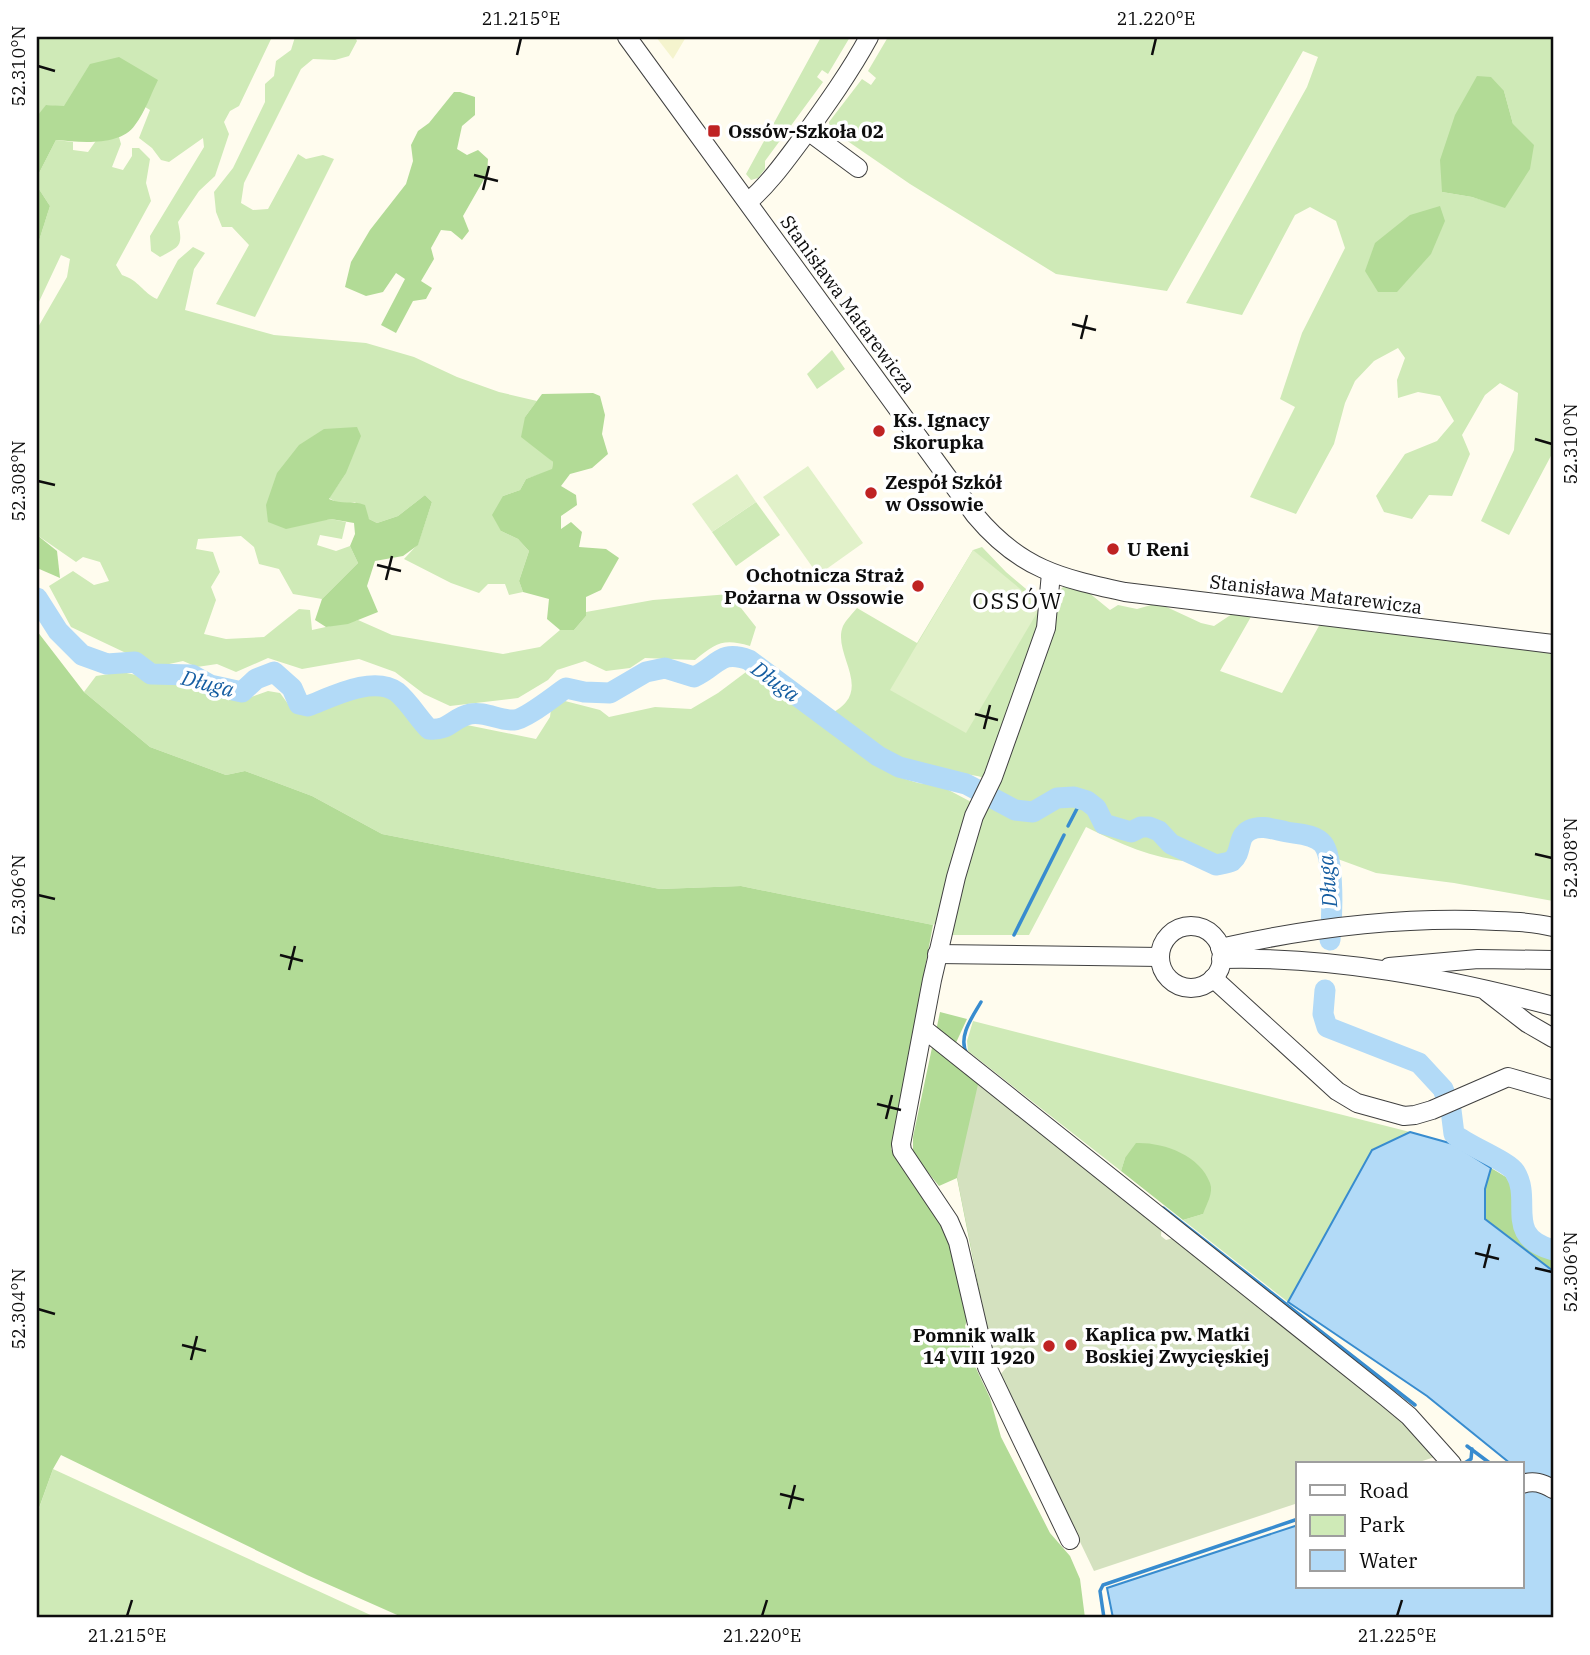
<svg xmlns="http://www.w3.org/2000/svg" width="1590" height="1655" font-family="'IBM Plex Serif',serif">
	<rect width="100%" height="100%" fill="#fffcee"/>
	<polygon fill="#f5f4ce" points="656,37 686,37 673,59"/>
	<g fill="#cfeab7" fill-rule="evenodd">
		<path d="M37 37H272L239 106 230 111 224 122 229 134 215 176 199 191 178 222C183 246 181 246 160 257L151 251 150 236 204 147 203 138 169 162 161 160 152 148 139 138 150 110 145 107 157 80 64 107 47 105 37 116Z"/>
		<polygon points="295,37 355,37 357,41 349,56 335,60 313,59 301,69 244,183 241,203 253,210 268,209 298,154 306,159 323,155 334,159 255,317 216,304 249,245 232,227 222,227 216,212 214,192 233,168 265,102 265,84 274,76 276,61 291,50"/>
		<polygon points="821,37 850,37 828,74 822,70 817,77 823,82 765,161 765,169 758,178 751,180 746,174"/>
		<path d="M888 37H1553V452L1509 535 1481 521 1514 450 1518 393 1500 383 1485 395 1462 435 1470 454 1452 496 1429 495 1412 519 1384 512 1376 496 1405 454 1437 441 1454 421 1440 396 1418 392 1398 398 1397 380 1405 358 1398 348 1374 361 1355 381 1345 403 1334 444 1296 514 1250 497 1295 407 1280 399 1302 333 1345 248 1336 221 1310 207 1295 215 1242 315 1186 303 1307 87 1318 57 1303 51 1167 291 1056 274 910 184 830 129 829 122 862 79 871 85 876 78 868 71ZM1504 91 1513 124 1505 207 1472 197 1442 192Z"/>
		<path d="M100 135 119 137 121 144 112 167 123 170 132 156V148H139L150 159 146 183 151 201 116 265 122 275C140 281 142 292 157 299L178 260 193 247 205 253 194 269 185 310 274 335 366 343 414 357 457 377 499 392 537 401 525 417 532 443 553 462 552 470 526 479 520 490 503 496 501 531 518 539 529 551 519 581 523 592 509 595 505 584H488L479 593 451 583 404 559 418 544 432 502 425 495 398 516 377 523 369 519 355 502 341 505 329 498 346 473 309 522 331 519 346 522 342 539 320 535 317 545 336 551 350 546 358 563 322 599 293 594 279 569 259 564 254 547 241 536 198 539 196 549 213 552 220 572 211 587 216 600 204 634 226 639 264 637 299 609 310 610 312 630 358 620 392 635 503 654 540 647 560 630H574L586 616V612L653 600 730 594 756 627 750 646C723 638 716 643 695 660L645 658 630 668 606 671 585 661 557 670 548 680 518 698 450 706 424 694 395 672 359 659 302 669 268 658 236 672 217 664 197 667 183 661 160 666 126 653 71 627 49 586 73 571 94 585 109 581 100 562 83 557 76 562 37 535V329L67 277 70 259 61 255 37 306V247L50 206 37 186V177L56 140 73 142V150L88 152Z"/>
		<polygon points="832,350 845,369 817,389 807,374"/>
		<polygon points="756,502 780,535 736,566 712,532"/>
		<path d="M982 547 1006 572 1045 605 987 779C963 770 948 777 926 772 890 763 861 735 833 713 837 710 843 706 846 702 864 680 833 650 843 626 846 620 853 613 857 608L917 643 973 550Z"/>
		<path d="M1064 586 1088 592 1110 610 1118 605 1137 609 1158 603 1201 623 1214 626 1232 614 1252 615 1220 671 1282 693 1320 624 1553 651V901L1454 883 1376 873 1335 858C1333 851 1332 843 1327 838 1314 826 1262 814 1246 824 1231 833 1237 858 1218 857 1194 856 1177 834 1157 824 1142 816 1125 829 1111 819 1099 811 1100 795 1080 791 1041 784 1031 826 991 790L1054 601 1062 603 1064 595 1057 593Z"/>
		<path d="M750 669 902 778 918 783 941 786 975 804 940 920 933 925 741 886 660 889 382 834 312 796 245 771 226 775 150 747 84 692 96 676 122 672 246 699 268 691 280 693 291 708C298 708 306 711 313 710 333 707 358 689 380 694 417 702 409 759 462 724L536 739 550 717 551 709 565 701 600 710 609 717 655 707 691 709 718 693Z"/>
		<path d="M1078 803C1094 810 1098 828 1116 834 1128 838 1138 833 1149 834 1155 835 1182 857 1190 862 1152 858 1120 844 1086 827L1029 935H947L982 805 1032 818 1066 804Z"/>
		<polygon points="973,1021 1410,1132 1372,1150 1288,1302 1183,1220 1203,1214 1125,1158 1121,1171 968,1051 967,1041"/>
		<polygon points="53,1469 377,1618 37,1618 37,1514"/>
	</g>
	<g fill="#b2db96">
		<path d="M119 57 158 80C151 94 145 112 135 125 120 147 79 142 56 140L37 177V116L46 105 64 106 90 64Z"/>
		<polygon points="1477,76 1491,77 1504,91 1513,124 1534,145 1530,169 1505,208 1472,197 1442,192 1440,160 1455,115"/>
		<polygon points="454,92 460,92 475,97 475,115 462,126 457,149 467,155 478,150 488,159 487,174 463,216 469,231 462,240 451,231 441,230 431,248 434,259 421,281 432,288 426,299 413,301 396,333 381,325 405,279 396,273 383,292 366,296 345,287 351,262 370,230 406,184 413,161 411,145 418,131 429,123"/>
		<polygon points="37,186 50,206 37,247"/>
		<polygon points="1440,206 1445,221 1431,254 1397,292 1378,292 1365,271 1375,243 1410,215"/>
		<polygon points="593,393 600,396 605,415 602,434 608,454 592,468 570,474 561,486 576,495 577,505 561,516 561,529 571,522 582,532 579,547 606,549 619,558 601,590 586,597 586,616 574,630 560,630 547,619 549,599 523,592 519,581 529,551 518,539 501,531 492,515 503,496 520,490 526,479 552,469 553,462 521,437 525,417 542,394"/>
		<path d="M357 427 361 436 346 473 329 499C342 505 352 500 365 505L369 519 377 523 398 516 425 495 432 502 418 545 403 556 375 561 367 586 378 612 348 624 326 627 315 620 322 599 358 563 350 546 355 534 354 523 331 519 286 529 268 522 266 505 277 473 299 445 324 429Z"/>
		<polygon points="37,535 57,551 60,578 37,568"/>
		<polygon points="37,631 84,692 150,747 226,775 245,771 312,796 382,834 660,889 741,886 933,925 891,1149 943,1221 969,1315 965,1326 974,1364 990,1398 1001,1437 1050,1533 1070,1556 1080,1579 1085,1618 404,1618 307,1575 61,1455 53,1469 39,1508 37,1507"/>
		<polygon points="940,1012 967,1019 954,1047 936,1031"/>
		<polygon points="933,1043 979,1080 981,1300 957,1178 939,1186 918,1160 913,1151 913,1137"/>
		<path d="M1136 1143C1163 1142 1200 1155 1210 1183 1214 1193 1206 1205 1203 1214L1183 1220 1121 1171 1125 1158Z"/>
		<polygon points="1491,1168 1506,1177 1516,1194 1512,1217 1524,1241 1549,1259 1553,1259 1553,1271 1485,1219 1485,1189"/>
	</g>
	<polygon fill="#d4e1bf" points="979,1080 1162,1224 1161,1236 1166,1240 1177,1237 1381,1400 1441,1455 1413,1464 1298,1464 1298,1503 1094,1571 1000,1375 1006,1368 1002,1356 992,1353 957,1177"/>
	<g fill="#e1f1c9">
		<polygon points="808,466 863,543 818,575 763,497"/>
		<polygon points="737,474 756,502 712,532 692,504"/>
		<polygon points="973,550 1041,606 966,733 890,690"/>
	</g>
	<polygon fill="#b2daf7" stroke="#388ccf" stroke-width="2" points="1410,1132 1453,1144 1491,1168 1485,1189 1485,1219 1553,1271 1553,1618 1113,1618 1107,1588 1298,1525 1298,1587 1522,1587 1522,1464 1511,1464 1427,1396 1288,1302 1372,1150"/>
	<g fill="none" stroke-linecap="round" stroke-linejoin="round">
		<g stroke="#388ccf" stroke-width="3.5">
			<polyline points="1068,826 1082,799"/>
			<polyline points="1014,935 1064,835"/>
			<path d="M967 1054C957 1037 973 1016 981 1002"/>
			<polyline points="1163,1208 1415,1405"/>
			<polyline points="1467,1446 1491,1464"/>
			<polyline points="1463,1464 1471,1459 1472,1449"/>
			<polyline points="1104,1618 1100,1591 1103,1585 1298,1519"/>
		</g>
		<g stroke="#b2daf7" stroke-width="21">
			<path d="M37 598 58 631 82 655 107 664 135 662 151 674 192 675 210 685 242 692 256 679 274 672 292 688 299 704 308 706C332 697 373 675 397 692 410 703 418 718 429 729 450 731 452 718 470 714 485 711 500 721 514 720 526 719 554 696 566 688L584 692 610 693 646 672 665 668 694 677C718 666 720 649 749 660L878 756 899 767 966 784 1015 810 1033 812 1057 798 1074 797 1087 801 1096 808 1104 824 1131 832 1141 827H1149L1159 831 1171 844 1216 865C1220 864 1228 863 1232 861 1243 852 1236 837 1250 830 1262 824 1275 830 1287 832 1298 834 1315 834 1323 844 1335 859 1332 920 1330 940"/>
			<path d="M1325 990 1323 1014 1327 1027 1419 1063 1443 1089 1451 1110 1454 1134C1468 1146 1508 1161 1515 1172 1533 1201 1503 1236 1553 1250"/>
		</g>
		<g stroke="#404040" stroke-width="20">
			<g id="minor">
				<path d="M627 37 975 515C1020 569 1060 578 1125 592L1553 644"/>
				<polyline points="808,131 858,168"/>
				<path d="M748 202C770 183 786 160 804 136 827 104 850 72 869 37"/>
				<polyline points="1051,573 1046,628 993,777 974,816 956,877 932,980 901,1144 902,1151 949,1221 958,1242 987,1367 1070,1540"/>
				<circle cx="1191" cy="957" r="31"/>
				<path d="M1220 948C1304 929 1387 918 1474 920 1500 921 1528 921 1553 927"/>
				<polyline points="937,954 1160,957"/>
				<path d="M1221 959C1332 956 1446 978 1553 1006"/>
				<polyline points="1389,967 1478,959 1553,960"/>
				<polyline points="1213,978 1337,1091 1357,1103 1404,1116 1415,1115 1432,1110 1508,1077 1553,1090"/>
				<polyline points="1487,992 1527,1023 1553,1038"/>
				<polyline points="924,1029 1386,1397 1409,1416 1452,1464"/>
				<path d="M1522 1484C1534 1480 1542 1483 1553 1489"/>
			</g>
		</g>
		<use href="#minor" stroke="#fff" stroke-width="18"/>
	</g>
	<path fill="none" stroke="#0d0d0d" stroke-width="2.5" d="M517 55 521 38M1152 55 1156 38M38 66 55 71M474 175 498 181M483 190 489 166M1072 324 1096 330M1081 339 1087 315M1535 439 1552 444M38 481 55 485M377 565 401 571M386 580 392 556M975 714 998 720M984 729 990 705M1535 854 1552 858M38 895 55 899M280 955 303 961M289 970 295 946M877 1104 901 1110M886 1119 892 1095M1475 1253 1499 1259M1484 1268 1490 1244M1535 1268 1552 1272M38 1309 55 1314M182 1345 206 1351M191 1360 197 1336M780 1494 804 1500M789 1509 795 1485M127 1616 132 1600M762 1616 767 1600M1397 1616 1402 1600"/>
	<g fill="#bf2323" stroke="#fff" stroke-width="2.5">
		<rect x="707" y="124" width="14" height="14" rx="3.5"/>
		<circle cx="879" cy="431" r="7"/>
		<circle cx="871" cy="493" r="7"/>
		<circle cx="1113" cy="549" r="7"/>
		<circle cx="918" cy="586" r="7"/>
		<circle cx="1071" cy="1345" r="7"/>
		<circle cx="1049" cy="1346" r="7"/>
	</g>
	<g text-anchor="middle" dominant-baseline="central" stroke-width="7" stroke-linejoin="round" paint-order="stroke">
		<g font-size="19" font-weight="bold" fill="#0d0d0d" stroke="#fff" text-anchor="start">
			<text x="728" y="131">Ossów-Szkoła 02</text>
			<text x="893" y="420">Ks. Ignacy<tspan x="893" dy="22">Skorupka</tspan></text>
			<text x="885" y="482">Zespół Szkół<tspan x="885" dy="22">w Ossowie</tspan></text>
			<text x="1127" y="549">U Reni</text>
			<text x="904" y="575" text-anchor="end">Ochotnicza Straż<tspan x="904" dy="22">Pożarna w Ossowie</tspan></text>
			<text x="1085" y="1334">Kaplica pw. Matki<tspan x="1085" dy="22">Boskiej Zwycięskiej</tspan></text>
			<text x="1035" y="1335" text-anchor="end">Pomnik walk<tspan x="1035" dy="22">14 VIII 1920</tspan></text>
		</g>
		<g font-size="19" fill="#0d0d0d" stroke="#fff">
			<text transform="translate(848 304) rotate(54)">Stanisława Matarewicza</text>
			<text transform="translate(1316 594) rotate(7)">Stanisława Matarewicza</text>
		</g>
		<g font-size="21" font-style="italic" fill="#155da1" stroke="#fff">
			<text transform="translate(776 681) rotate(36)">Długa</text>
			<text transform="translate(208 683) rotate(14)">Długa</text>
			<text transform="translate(1327 881) rotate(-95)">Długa</text>
		</g>
		<g font-size="23" letter-spacing="2" fill="#0d0d0d" stroke="#fff">
			<text x="1018" y="600">OSSÓW</text>
		</g>
	</g>
	<rect width="1590" height="1655" fill="none" stroke="#ffffff" stroke-width="77"/>
	<rect x="1296" y="1462" width="228" height="126" fill="#ffffff" stroke="#9e9e9e" stroke-width="2"/>
	<rect x="1310" y="1485" width="35" height="10" fill="#ffffff" stroke="#9e9e9e" stroke-width="2"/>
	<text x="1359" y="1498" font-size="21" fill="#0d0d0d">Road</text>
	<rect x="1310" y="1515" width="35" height="21" fill="#cfeab7" stroke="#9e9e9e" stroke-width="2"/>
	<text x="1359" y="1532" font-size="21" fill="#0d0d0d">Park</text>
	<rect x="1310" y="1550" width="35" height="21" fill="#b2daf7" stroke="#9e9e9e" stroke-width="2"/>
	<text x="1359" y="1568" font-size="21" fill="#0d0d0d">Water</text>
	<rect x="38" y="38" width="1514" height="1578" fill="none" stroke="#0d0d0d" stroke-width="2.5"/>
	<g font-size="18" text-anchor="middle" fill="#0d0d0d">
		<text x="521" y="25">21.215°E</text>
		<text x="1156" y="25">21.220°E</text>
		<text transform="translate(19 66) rotate(-90)" y="6">52.310°N</text>
		<text transform="translate(1571 444) rotate(-90)" y="6">52.310°N</text>
		<text transform="translate(19 481) rotate(-90)" y="6">52.308°N</text>
		<text transform="translate(1571 858) rotate(-90)" y="6">52.308°N</text>
		<text transform="translate(19 895) rotate(-90)" y="6">52.306°N</text>
		<text transform="translate(1571 1272) rotate(-90)" y="6">52.306°N</text>
		<text transform="translate(19 1309) rotate(-90)" y="6">52.304°N</text>
		<text x="127" y="1642">21.215°E</text>
		<text x="762" y="1642">21.220°E</text>
		<text x="1397" y="1642">21.225°E</text>
	</g>
</svg>
